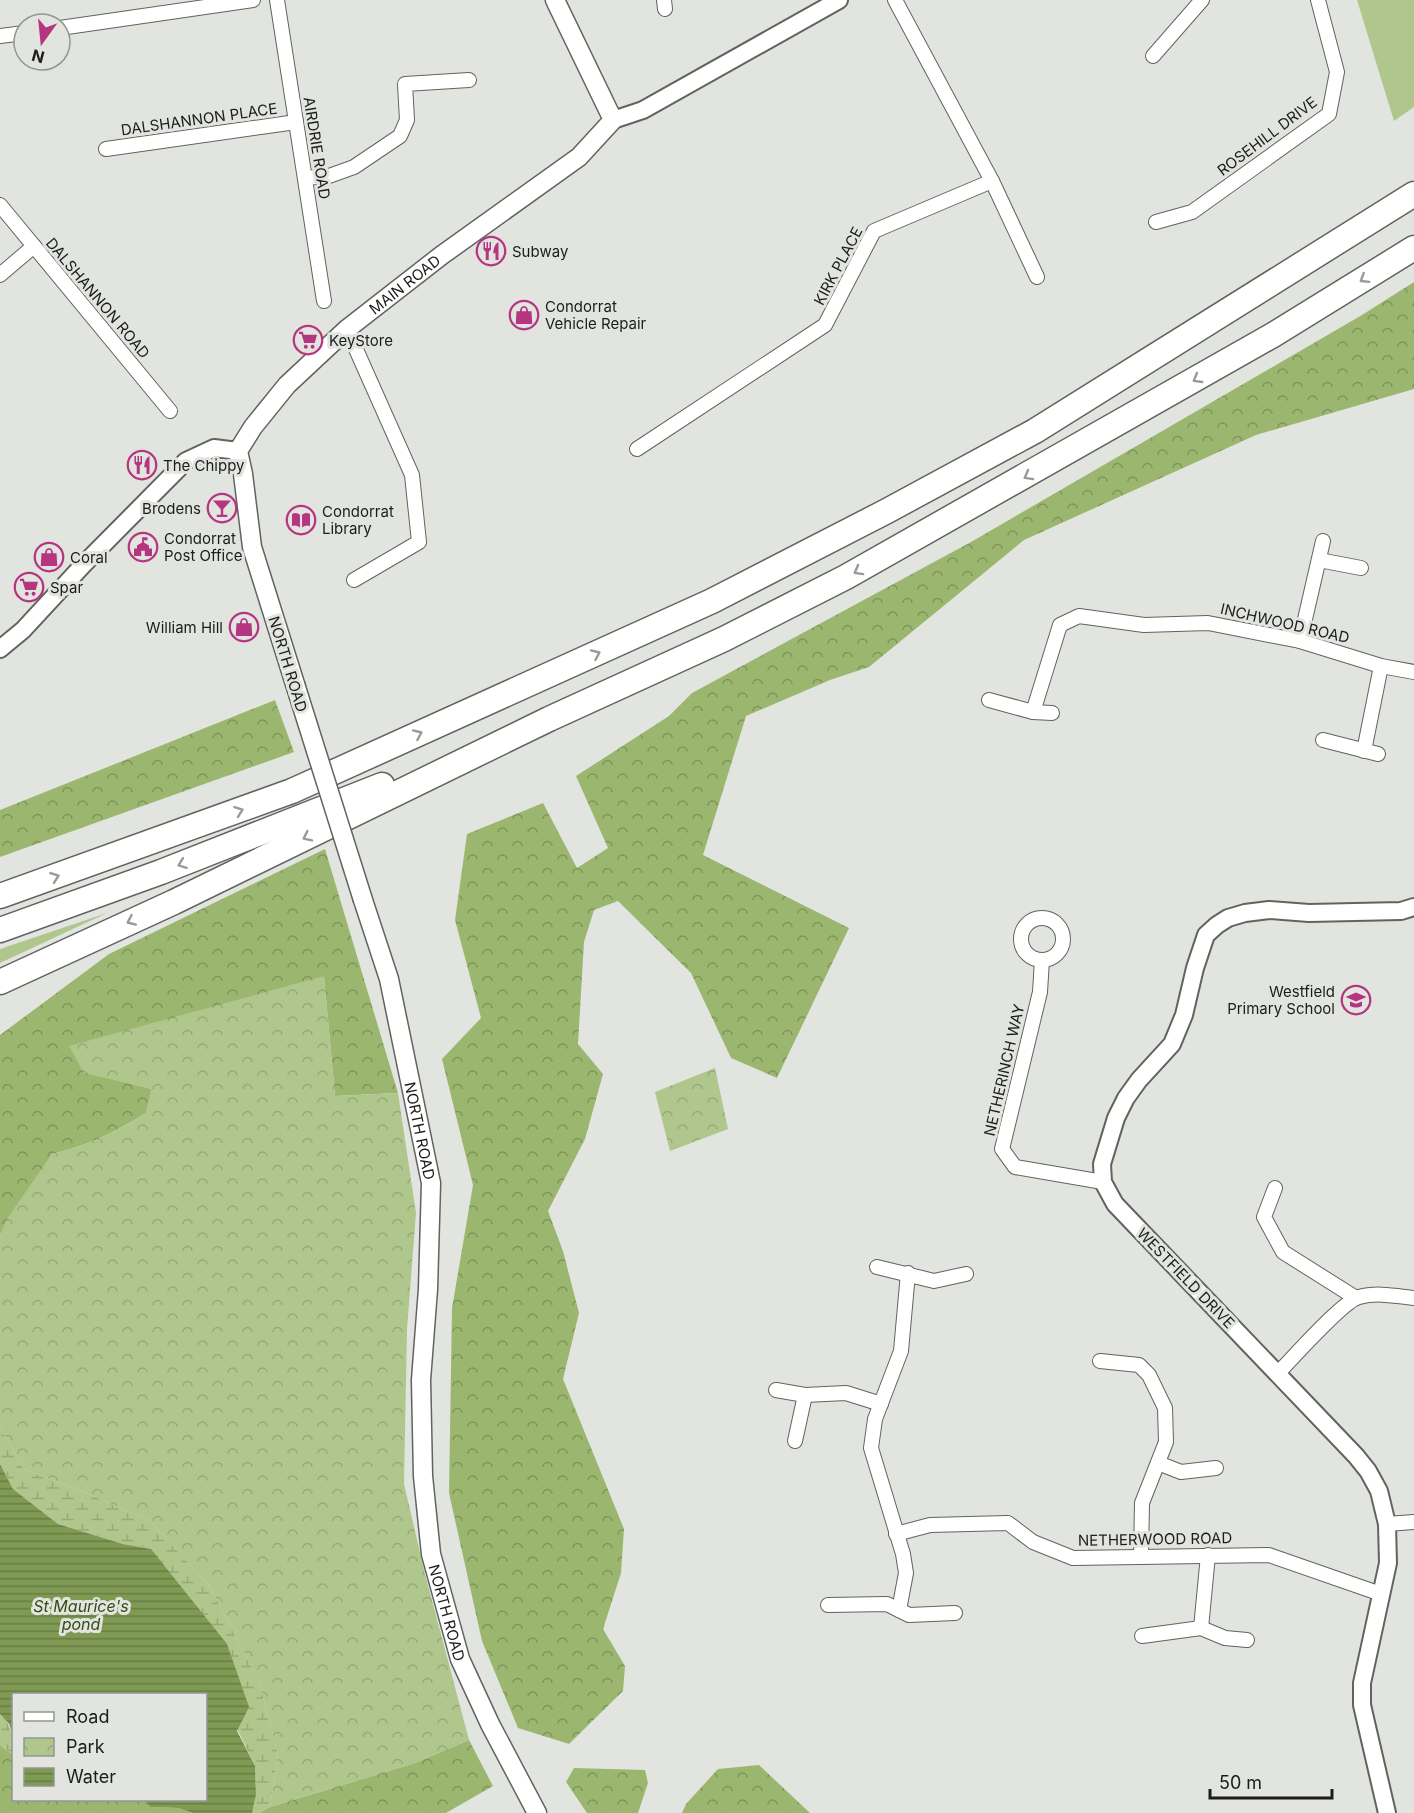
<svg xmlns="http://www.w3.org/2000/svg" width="1414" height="1813" font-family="Inter,sans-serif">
	<defs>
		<pattern id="forest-crowns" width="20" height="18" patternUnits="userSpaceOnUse" patternTransform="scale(1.5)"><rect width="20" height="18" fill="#9bb76f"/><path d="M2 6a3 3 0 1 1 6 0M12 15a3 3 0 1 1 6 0" fill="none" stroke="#7e945a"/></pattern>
		<pattern id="wetland-marsh" width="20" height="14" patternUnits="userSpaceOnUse" patternTransform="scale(1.5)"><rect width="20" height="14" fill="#afc68d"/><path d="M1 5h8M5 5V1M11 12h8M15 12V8" fill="none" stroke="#96aa79"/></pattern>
		<pattern id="park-crowns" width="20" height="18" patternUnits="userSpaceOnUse" patternTransform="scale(1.5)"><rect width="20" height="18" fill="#afc68d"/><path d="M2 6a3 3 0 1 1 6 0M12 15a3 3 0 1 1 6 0" fill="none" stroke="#96aa79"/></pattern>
		<pattern id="water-rules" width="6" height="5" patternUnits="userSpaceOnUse" patternTransform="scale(1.5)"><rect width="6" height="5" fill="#7f9a53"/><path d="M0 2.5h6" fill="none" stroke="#677d44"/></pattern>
	</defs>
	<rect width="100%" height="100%" fill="#e2e5df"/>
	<g fill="#afc68d">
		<polygon points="1357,0 1414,0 1414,107 1394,121"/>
		<polygon points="107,913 0,963 0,949"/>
	</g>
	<g fill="url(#forest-crowns)">
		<polygon points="1414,282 1414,389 1256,435 1024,540 869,667 830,680 746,716 703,855 849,928 777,1078 731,1058 691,973 618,901 594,910 584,942 578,1044 603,1074 585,1139 548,1211 563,1251 579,1313 563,1379 624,1529 621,1573 603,1629 625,1666 623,1691 569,1744 518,1728 482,1641 449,1493 452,1308 473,1185 442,1059 481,1018 455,920 467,834 543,803 577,868 608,848 576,776 669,716 692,693 971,542 1362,315"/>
		<polygon points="275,700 294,752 0,857 0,810"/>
		<path d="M325 849 398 1093 335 1096 324 977 121 1081 152 1089 146 1113C113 1133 90 1145 52 1154L0 1235V1035L109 954Z"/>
		<polygon points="469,1740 493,1786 446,1813 259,1813 270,1807 415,1763"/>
		<polygon points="0,1745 13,1755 14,1800 144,1800 152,1807 178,1808 193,1813 0,1813"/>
		<polygon points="759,1765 810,1813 682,1813 686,1804 718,1769"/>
		<polygon points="574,1768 645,1770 648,1783 638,1813 587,1813 566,1782"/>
	</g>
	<g fill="url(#wetland-marsh)">
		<polygon points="0,1427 24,1469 96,1497 150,1521 209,1585 259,1681 278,1754 270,1807 259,1813 252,1813 256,1795 255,1766 151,1549 123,1544 58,1524 13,1489 0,1464"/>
		<path d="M0 1714C13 1727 13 1737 13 1755L0 1745Z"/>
	</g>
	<g fill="url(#park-crowns)">
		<path d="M324 976 335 1096 398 1093 416 1213 407 1329 404 1484 425 1574 469 1740 415 1763 270 1807 278 1754 259 1681 209 1585 150 1521 96 1497 24 1469 0 1427V1235L7 1219 52 1154C87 1146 116 1132 146 1113L152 1089 84 1073 69 1046Z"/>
		<polygon points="715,1068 728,1129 670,1151 655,1092"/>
	</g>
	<polygon fill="url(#water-rules)" points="0,1464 13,1489 58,1524 123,1544 151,1549 227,1644 249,1707 237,1731 255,1766 256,1795 252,1813 193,1813 178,1808 151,1807 144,1800 206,1800 206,1694 14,1694 13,1734 9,1724 0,1714"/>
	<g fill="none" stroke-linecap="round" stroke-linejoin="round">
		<g stroke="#61635e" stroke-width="16">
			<g id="minor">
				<polyline points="277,0 324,301"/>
				<polyline points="664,0 665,9"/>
				<polyline points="895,0 992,181 1037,277"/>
				<polyline points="60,28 253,0"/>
				<polyline points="0,36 24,33"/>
				<polyline points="1153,56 1202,0"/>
				<polyline points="106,149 296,122"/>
				<polyline points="305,178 329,176 354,167 400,136 407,120 405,84 469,80"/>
				<polyline points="0,205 170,411"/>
				<polyline points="1156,222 1192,212 1329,114 1337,72 1318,0"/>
				<polyline points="0,275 34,246"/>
				<polyline points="347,329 412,475 419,542 354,580"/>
				<polyline points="637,449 825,325 874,231 992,181"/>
				<polyline points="1319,560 1361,568"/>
				<polyline points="1300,641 1323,541"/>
				<polyline points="989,700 1033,712 1052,713"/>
				<polyline points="1033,712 1060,625 1079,616 1144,625 1208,623 1300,641 1381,666 1414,672"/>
				<polyline points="1323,740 1378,754"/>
				<polyline points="1364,751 1381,666"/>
				<circle cx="1042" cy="939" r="21"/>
				<polyline points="1042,960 1040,992 1002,1149 1015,1167 1103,1182"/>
				<polyline points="1275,1188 1264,1217 1283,1252 1356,1298"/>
				<polyline points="877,1267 934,1281 966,1274"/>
				<polyline points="1100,1361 1139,1365 1149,1375 1165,1408 1166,1442 1142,1503 1141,1557"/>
				<path d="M1278 1373C1293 1358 1343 1301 1359 1297 1377 1292 1396 1296 1414 1298"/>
				<polyline points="776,1390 805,1395 846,1393 881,1404"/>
				<polyline points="795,1441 805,1395"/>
				<polyline points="1158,1463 1181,1472 1216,1468"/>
				<polyline points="1387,1524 1414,1522"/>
				<polyline points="896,1534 930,1525 1008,1523 1033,1542 1073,1558 1269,1555 1381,1594"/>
				<polyline points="828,1605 887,1604 909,1615 955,1613"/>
				<polyline points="899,1610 906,1573 903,1554 871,1448 875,1419 901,1351 908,1273"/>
				<polyline points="1201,1628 1208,1555"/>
				<polyline points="1142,1636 1201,1628 1225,1638 1247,1640"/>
			</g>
		</g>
		<g stroke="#61635e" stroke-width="20">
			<g id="tertiary">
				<polyline points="613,120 643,110 839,0"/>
				<polyline points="0,649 23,630 84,564 186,461 214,448 238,451"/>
				<polyline points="1387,1813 1362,1705 1362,1683 1388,1563 1387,1524 1379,1491 1368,1471 1356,1456 1115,1204 1103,1182 1102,1164 1116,1118 1126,1098 1139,1080 1172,1044 1184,1015 1195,968 1206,935 1217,925 1228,918 1245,913 1269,910 1309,913 1401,911 1414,907"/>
			</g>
		</g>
		<g stroke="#61635e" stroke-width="21">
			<g id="secondary">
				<path id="s1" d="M295 684 252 547 243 474 238 451 253 427 287 385 347 329 442 255 579 157 613 120 555 0"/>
				<path id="s2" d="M363 900 389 979 431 1183 428 1289 421 1380 423 1476 431 1554 460 1659 490 1724 537 1813"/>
			</g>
		</g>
		<g stroke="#61635e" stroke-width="27">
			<g id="motorway">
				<polyline points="0,896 292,791 712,601 887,511 1035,431 1414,194"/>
				<polyline points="0,930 161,872 382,785"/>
				<polyline points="0,982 174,902 549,719 724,639 846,577 1273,335 1414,248"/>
			</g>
		</g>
		<use href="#minor" stroke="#fff" stroke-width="14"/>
		<use href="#tertiary" stroke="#fff" stroke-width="16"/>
		<use href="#secondary" stroke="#fff" stroke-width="18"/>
		<use href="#motorway" stroke="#fff" stroke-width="24"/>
		<g stroke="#61635e" stroke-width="21" stroke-linecap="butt">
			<polyline id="secondary-bridge" points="295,684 363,900"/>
		</g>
		<use href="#secondary-bridge" stroke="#fff" stroke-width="18"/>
	</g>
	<defs><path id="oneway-chevron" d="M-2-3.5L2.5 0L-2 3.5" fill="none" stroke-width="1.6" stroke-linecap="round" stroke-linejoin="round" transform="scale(1.5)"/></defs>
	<g stroke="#999998">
		<use href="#oneway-chevron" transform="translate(1364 279) rotate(148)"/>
		<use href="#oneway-chevron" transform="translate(1197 379) rotate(150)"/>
		<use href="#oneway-chevron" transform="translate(1028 476) rotate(151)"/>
		<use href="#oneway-chevron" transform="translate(858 571) rotate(151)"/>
		<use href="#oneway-chevron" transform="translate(596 654) rotate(-24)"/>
		<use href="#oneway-chevron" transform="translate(418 734) rotate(-24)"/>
		<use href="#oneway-chevron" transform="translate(239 811) rotate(-20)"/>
		<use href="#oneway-chevron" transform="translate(307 837) rotate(154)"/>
		<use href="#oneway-chevron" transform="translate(182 864) rotate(159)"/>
		<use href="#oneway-chevron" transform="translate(55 877) rotate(-20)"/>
		<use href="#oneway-chevron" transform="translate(131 921) rotate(156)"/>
	</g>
	<defs>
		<g id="restaurant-ring" transform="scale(1.5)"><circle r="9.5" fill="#e2e5df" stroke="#b53580" stroke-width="1.5"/><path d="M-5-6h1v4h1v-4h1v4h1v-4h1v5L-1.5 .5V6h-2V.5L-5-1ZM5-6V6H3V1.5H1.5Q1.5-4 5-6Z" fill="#b53580"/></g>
		<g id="shop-ring" transform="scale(1.5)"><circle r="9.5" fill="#e2e5df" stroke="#b53580" stroke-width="1.5"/><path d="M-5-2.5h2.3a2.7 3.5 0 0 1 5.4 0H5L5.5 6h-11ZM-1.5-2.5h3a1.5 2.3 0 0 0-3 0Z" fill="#b53580"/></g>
		<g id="supermarket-ring" transform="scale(1.5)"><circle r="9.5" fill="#e2e5df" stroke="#b53580" stroke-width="1.5"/><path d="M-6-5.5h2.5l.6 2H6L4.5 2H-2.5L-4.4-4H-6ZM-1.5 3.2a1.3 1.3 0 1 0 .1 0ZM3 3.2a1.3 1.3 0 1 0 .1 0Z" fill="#b53580"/></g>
		<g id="bar-ring" transform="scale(1.5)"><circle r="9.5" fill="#e2e5df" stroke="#b53580" stroke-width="1.5"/><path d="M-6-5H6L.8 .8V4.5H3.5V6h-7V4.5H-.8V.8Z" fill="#b53580"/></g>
		<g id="library-ring" transform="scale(1.5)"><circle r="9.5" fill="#e2e5df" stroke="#b53580" stroke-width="1.5"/><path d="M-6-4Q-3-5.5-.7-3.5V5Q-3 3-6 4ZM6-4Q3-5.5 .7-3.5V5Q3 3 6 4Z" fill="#b53580"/></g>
		<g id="civic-ring" transform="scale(1.5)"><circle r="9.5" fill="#e2e5df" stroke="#b53580" stroke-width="1.5"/><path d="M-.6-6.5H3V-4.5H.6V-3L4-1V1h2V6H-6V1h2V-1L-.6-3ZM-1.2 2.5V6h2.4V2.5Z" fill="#b53580"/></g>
		<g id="school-ring" transform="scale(1.5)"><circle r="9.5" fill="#e2e5df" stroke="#b53580" stroke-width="1.5"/><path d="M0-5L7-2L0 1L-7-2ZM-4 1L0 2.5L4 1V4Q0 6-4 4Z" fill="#b53580"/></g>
	</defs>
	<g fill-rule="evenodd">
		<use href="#restaurant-ring" x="491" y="251"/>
		<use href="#shop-ring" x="524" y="315"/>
		<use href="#supermarket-ring" x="308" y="340"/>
		<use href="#restaurant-ring" x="142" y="465"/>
		<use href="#bar-ring" x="222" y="508"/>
		<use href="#library-ring" x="301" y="520"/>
		<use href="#civic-ring" x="143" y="547"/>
		<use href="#shop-ring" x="49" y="557"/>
		<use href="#supermarket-ring" x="29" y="587"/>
		<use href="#shop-ring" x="244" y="627"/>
		<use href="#school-ring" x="1356" y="1000"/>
	</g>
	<g text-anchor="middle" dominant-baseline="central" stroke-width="6" stroke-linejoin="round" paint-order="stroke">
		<g font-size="15" fill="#1c1d1b" stroke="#e2e5df">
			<text transform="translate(199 119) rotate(-8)">DALSHANNON PLACE</text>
			<text transform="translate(1267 136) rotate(-37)">ROSEHILL DRIVE</text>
			<text transform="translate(317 148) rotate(81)">AIRDRIE ROAD</text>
			<text transform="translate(838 266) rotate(-62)">KIRK PLACE</text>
			<text stroke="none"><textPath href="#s1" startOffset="478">MAIN ROAD</textPath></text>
			<text transform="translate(98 298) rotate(50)">DALSHANNON ROAD</text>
			<text transform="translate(1285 623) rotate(13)">INCHWOOD ROAD</text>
			<text transform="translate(288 664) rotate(73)">NORTH ROAD</text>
			<text transform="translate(1004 1070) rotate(-77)">NETHERINCH WAY</text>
			<text stroke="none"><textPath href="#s2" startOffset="238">NORTH ROAD</textPath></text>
			<text transform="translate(1186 1278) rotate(46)">WESTFIELD DRIVE</text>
			<text transform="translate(1155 1539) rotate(-1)">NETHERWOOD ROAD</text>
			<text stroke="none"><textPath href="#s2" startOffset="724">NORTH ROAD</textPath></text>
		</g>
		<g font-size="15" fill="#1c1d1b" stroke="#e2e5df" text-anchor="start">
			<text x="512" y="251">Subway</text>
			<text x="545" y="306">Condorrat<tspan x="545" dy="17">Vehicle Repair</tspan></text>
			<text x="329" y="340">KeyStore</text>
			<text x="163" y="465">The Chippy</text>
			<text x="201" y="508" text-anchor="end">Brodens</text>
			<text x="322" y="511">Condorrat<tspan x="322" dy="17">Library</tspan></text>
			<text x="164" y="538">Condorrat<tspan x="164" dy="17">Post Office</tspan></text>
			<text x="70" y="557">Coral</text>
			<text x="50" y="587">Spar</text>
			<text x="223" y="627" text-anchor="end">William Hill</text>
			<text x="1335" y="991" text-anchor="end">Westfield<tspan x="1335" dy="17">Primary School</tspan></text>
		</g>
		<g font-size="16" font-style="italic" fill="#374914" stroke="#e2e5df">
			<text x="81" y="1606">St Maurice's<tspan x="81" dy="18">pond</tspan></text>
		</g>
	</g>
	<rect x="12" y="1693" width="195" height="108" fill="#e2e5df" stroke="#939591" stroke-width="1.5"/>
	<rect x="24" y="1712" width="30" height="9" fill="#ffffff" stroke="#939591" stroke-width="1.5"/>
	<text x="66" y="1723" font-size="18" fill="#1c1d1b">Road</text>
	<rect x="24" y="1738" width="30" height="18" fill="url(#park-crowns)" stroke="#939591" stroke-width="1.5"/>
	<text x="66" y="1753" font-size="18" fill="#1c1d1b">Park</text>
	<rect x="24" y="1768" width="30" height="18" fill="url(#water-rules)" stroke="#939591" stroke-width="1.5"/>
	<text x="66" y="1783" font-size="18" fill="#1c1d1b">Water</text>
	<g transform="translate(42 42) rotate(195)"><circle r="28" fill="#e2e5df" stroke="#939591" stroke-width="1.5"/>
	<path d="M0-4.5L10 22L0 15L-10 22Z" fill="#b53580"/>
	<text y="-9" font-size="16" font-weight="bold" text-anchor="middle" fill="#1c1d1b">N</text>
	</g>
	<path d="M1210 1789v9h122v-9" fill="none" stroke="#1c1d1b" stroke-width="3"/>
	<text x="1219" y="1789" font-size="18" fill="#1c1d1b" stroke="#e2e5df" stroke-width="4.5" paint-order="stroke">50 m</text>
</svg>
